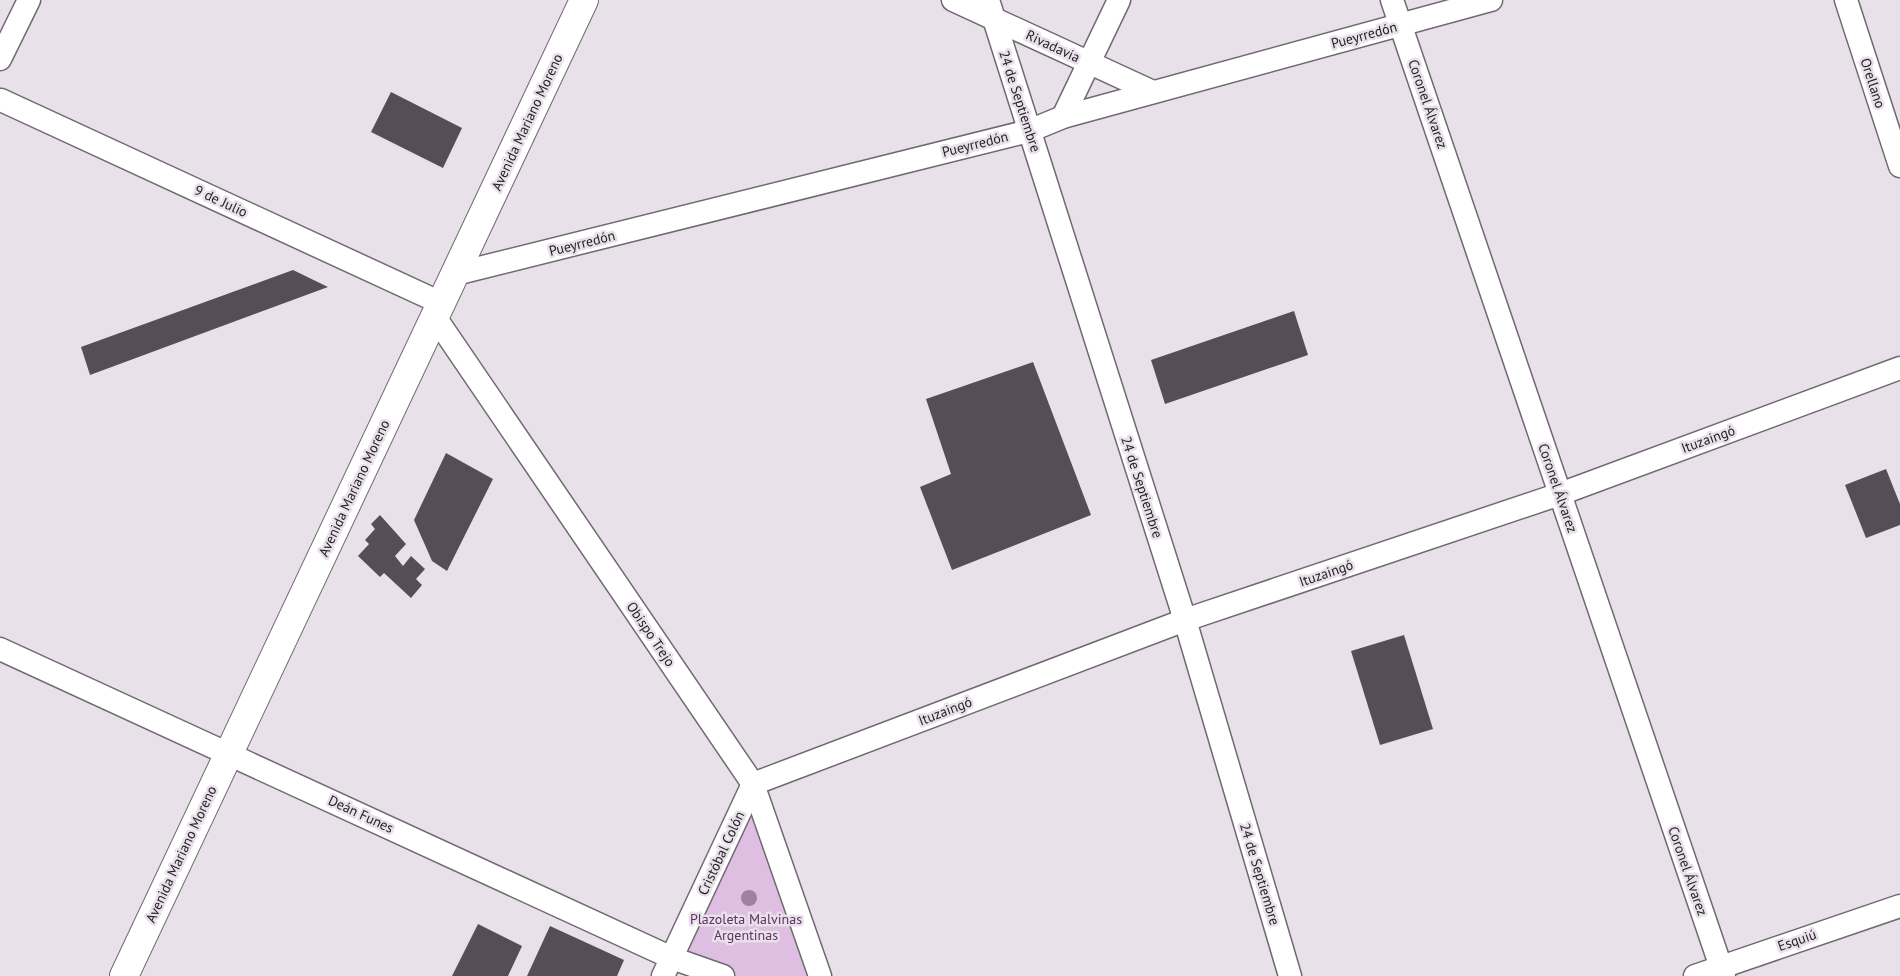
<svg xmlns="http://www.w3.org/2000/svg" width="1900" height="976" font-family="'PT Sans',sans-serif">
	<rect width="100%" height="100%" fill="#e9e1ea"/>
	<polygon fill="#debfe1" points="752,794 815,976 735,976 679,956"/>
	<g fill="#554e56">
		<polygon points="391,92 462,128 443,168 371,132"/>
		<polygon points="293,270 328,287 90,375 81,347"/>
		<polygon points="1294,311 1308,355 1165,404 1151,360"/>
		<polygon points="1033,362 1091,515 952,570 920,487 951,474 926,399"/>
		<polygon points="446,453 493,479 447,571 432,561 414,520"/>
		<polygon points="1886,469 1900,504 1900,525 1866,538 1845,485"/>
		<polygon points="380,515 406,544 395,556 403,566 411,556 425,569 416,579 422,585 411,598 384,573 380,577 358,556 369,544 365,540 375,529 371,524"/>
		<polygon points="1404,635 1433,729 1380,745 1351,651"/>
		<polygon points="478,924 522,946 508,976 452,976"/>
		<polygon points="550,926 624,960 617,976 527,976"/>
	</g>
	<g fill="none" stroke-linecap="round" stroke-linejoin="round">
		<g stroke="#706971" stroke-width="25">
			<g id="street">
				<polyline points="953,0 1153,92"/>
				<polyline points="988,0 1185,620 1290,976"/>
				<polyline points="1392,0 1724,976"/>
				<polyline points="1846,0 1900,166"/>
				<polyline points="0,59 29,0"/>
				<polyline points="1,100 441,303"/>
				<polyline points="1063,117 1119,0"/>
				<polyline points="455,274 1029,131 1063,117 1491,0"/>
				<polyline points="435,317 753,784 820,976"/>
				<polyline points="0,649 672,958 723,976"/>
				<polyline points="753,784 1185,620 1560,494 1900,368"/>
				<polyline points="663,976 753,784"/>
				<polyline points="1695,976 1900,906"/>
			</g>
		</g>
		<g stroke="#706971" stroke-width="30">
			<polyline id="secondary" points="124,976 584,0"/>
		</g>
		<use href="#street" stroke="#fff" stroke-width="22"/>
		<use href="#secondary" stroke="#fff" stroke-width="28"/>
	</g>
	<circle fill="#9d819f" cx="749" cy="898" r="8"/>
	<g text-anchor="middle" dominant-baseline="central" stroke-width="5" stroke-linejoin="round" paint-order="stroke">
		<g font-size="14" fill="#252226" stroke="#e9e1ea">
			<text transform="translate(1364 35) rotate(-15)">Pueyrredón</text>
			<text transform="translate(1053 46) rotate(25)">Rivadavia</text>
			<text transform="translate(1873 83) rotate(72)">Orellano</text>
			<text transform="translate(1020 101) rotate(72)">24 de Septiembre</text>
			<text transform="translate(1428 104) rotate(71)">Coronel Álvarez</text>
			<text transform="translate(527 122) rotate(-65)">Avenida Mariano Moreno</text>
			<text transform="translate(975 144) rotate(-14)">Pueyrredón</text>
			<text transform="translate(221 201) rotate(25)">9 de Julio</text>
			<text transform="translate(582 243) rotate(-14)">Pueyrredón</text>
			<text transform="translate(1708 439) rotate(-20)">Ituzaingó</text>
			<text transform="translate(1142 487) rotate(72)">24 de Septiembre</text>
			<text transform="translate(354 488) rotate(-65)">Avenida Mariano Moreno</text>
			<text transform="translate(1558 488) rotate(71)">Coronel Álvarez</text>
			<text transform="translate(1326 573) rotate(-19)">Ituzaingó</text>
			<text transform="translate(651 634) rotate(56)">Obispo Trejo</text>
			<text transform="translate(945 711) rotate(-21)">Ituzaingó</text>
			<text transform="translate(361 814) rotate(25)">Deán Funes</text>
			<text transform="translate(721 853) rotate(-65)">Cristóbal Colón</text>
			<text transform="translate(181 854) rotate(-65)">Avenida Mariano Moreno</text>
			<text transform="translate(1688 871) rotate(71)">Coronel Álvarez</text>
			<text transform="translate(1260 874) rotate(73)">24 de Septiembre</text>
			<text transform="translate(1797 940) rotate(-19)">Esquiú</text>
		</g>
		<g font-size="14" fill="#5e3262" stroke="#e9e1ea">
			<text x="746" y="919">Plazoleta Malvinas<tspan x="746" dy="16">Argentinas</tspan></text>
		</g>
	</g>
</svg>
